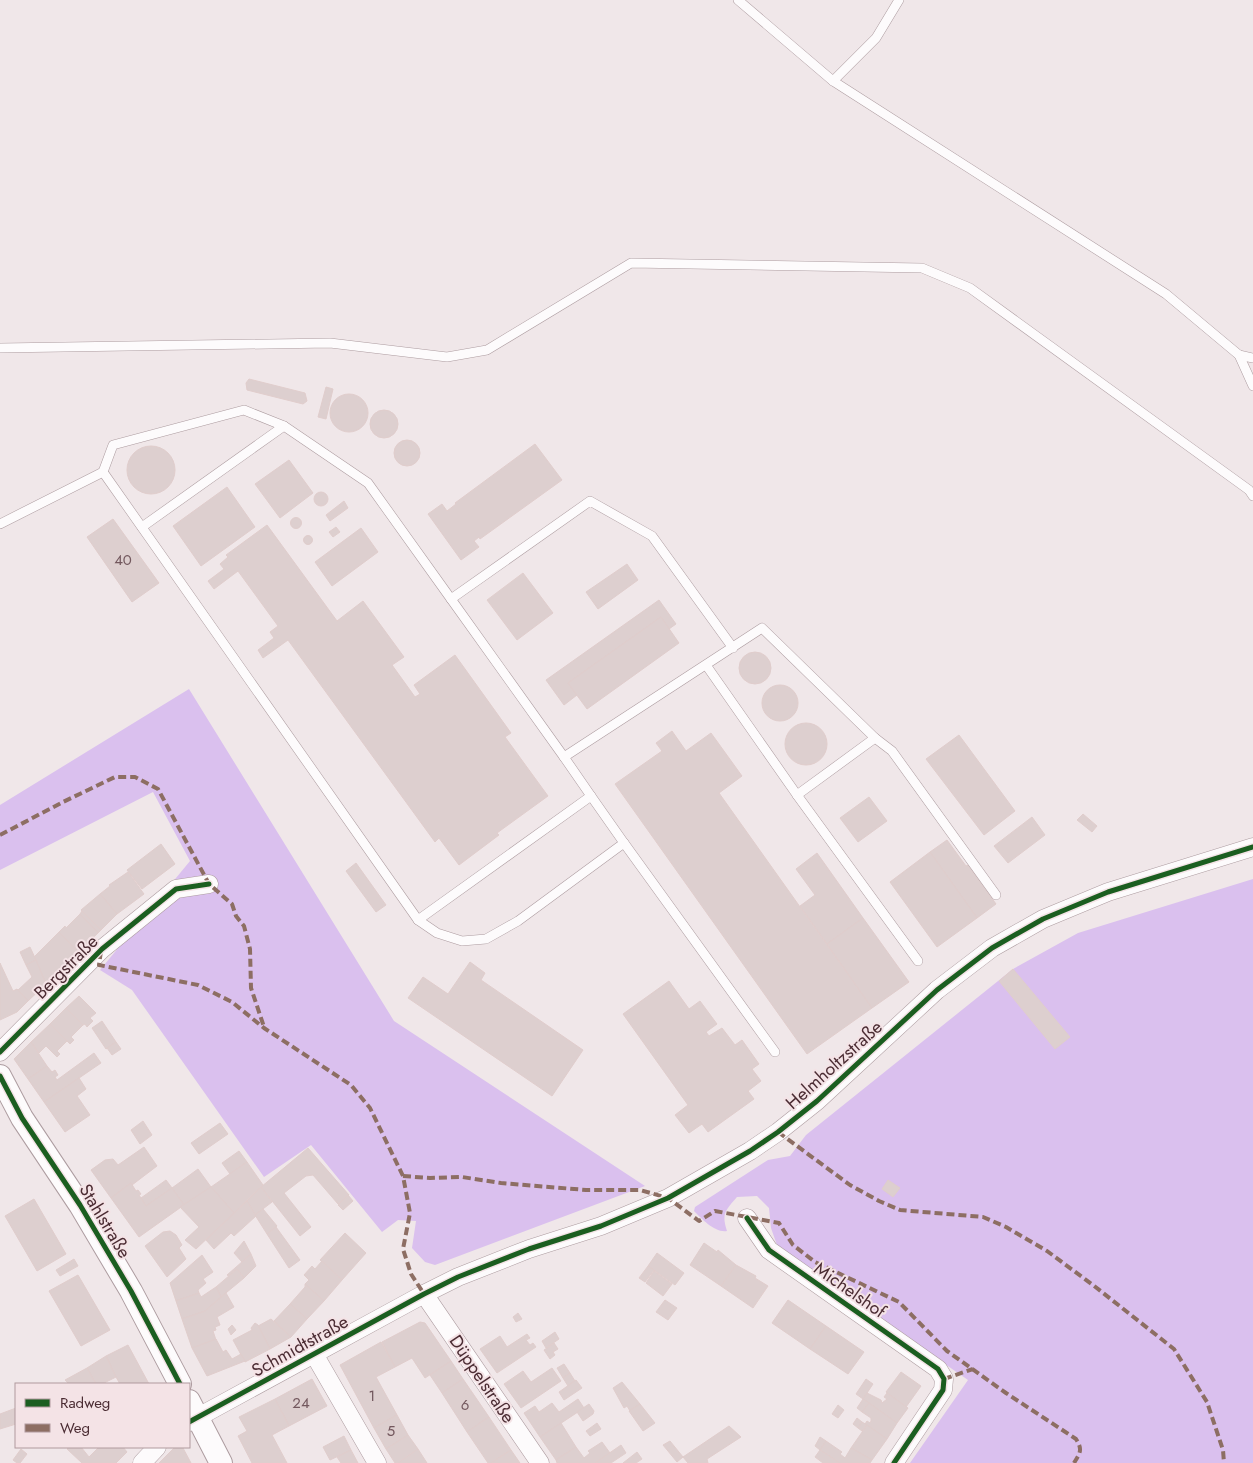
<svg xmlns="http://www.w3.org/2000/svg" width="1253" height="1463" font-family="Jost,sans-serif">
	<rect width="100%" height="100%" fill="#f0e7e9"/>
	<g fill="#dac0ee">
		<polygon points="189,689 394,1021 645,1186 435,1265 425,1262 412,1248 416,1221 398,1220 382,1232 311,1145 264,1177 132,990 100,970 190,861 153,792 0,870 0,805"/>
		<path d="M1253 879V1463H910L968 1380 778 1248 771 1228 769 1208 757 1196 737 1197C726 1210 721 1213 727 1231 715 1233 702 1219 694 1211L695 1207 768 1160 790 1156 806 1135 1013 969 1078 933Z"/>
	</g>
	<g fill="#ddcfcf" stroke="#e0cdcc">
		<polygon points="249,379 305,393 307,401 303,404 247,390 246,383"/>
		<polygon points="326,387 333,389 326,419 318,417"/>
		<circle cx="349" cy="413" r="19"/>
		<circle cx="384" cy="424" r="14"/>
		<circle cx="407" cy="453" r="13"/>
		<polygon points="535,444 562,480 480,539 479,537 474,541 479,547 461,560 428,514 442,504 447,511 456,504 455,503"/>
		<circle cx="151" cy="470" r="24"/>
		<polygon points="289,460 313,493 280,518 255,484"/>
		<polygon points="227,487 255,527 201,566 173,526"/>
		<circle cx="321" cy="499" r="7"/>
		<polygon points="344,501 348,508 330,521 326,515"/>
		<circle cx="296" cy="523" r="5.5"/>
		<polygon points="113,519 159,583 132,602 87,537"/>
		<polygon points="267,525 337,621 363,601 404,657 392,665 415,697 420,694 414,685 455,655 511,733 505,737 548,796 497,833 499,835 459,865 439,838 435,842 288,640 263,658 258,650 274,638 270,632 278,626 238,571 214,589 208,581 224,569 220,564 228,557 226,555"/>
		<polygon points="336,527 340,532 333,537 329,532"/>
		<polygon points="361,528 378,552 332,586 315,562"/>
		<circle cx="308" cy="540" r="4.5"/>
		<polygon points="627,564 638,580 598,609 586,592"/>
		<polygon points="523,573 553,613 517,640 487,600"/>
		<polygon points="659,600 676,624 669,629 661,617 568,683 577,695 564,705 546,680"/>
		<polygon points="661,617 679,643 587,709 568,683"/>
		<circle cx="755" cy="668" r="16"/>
		<circle cx="780" cy="703" r="18"/>
		<circle cx="806" cy="744" r="21"/>
		<polygon points="672,731 686,751 711,733 742,776 719,793 872,1008 807,1054 615,784 662,751 656,743"/>
		<polygon points="959,735 1015,811 984,835 926,759"/>
		<polygon points="869,797 887,821 858,842 840,818"/>
		<polygon points="1083,814 1097,826 1092,832 1077,820"/>
		<polygon points="1032,817 1045,835 1008,863 994,846"/>
		<polygon points="947,840 966,866 968,865 996,904 977,918 930,852"/>
		<polygon points="161,844 175,864 142,889 127,870"/>
		<polygon points="930,852 977,918 937,947 890,882"/>
		<polygon points="817,853 863,918 827,944 800,906 815,895 796,869"/>
		<polygon points="356,863 386,905 376,912 346,871"/>
		<polygon points="128,872 144,894 117,914 100,894 110,886 109,885"/>
		<polygon points="100,894 117,914 101,930 81,910"/>
		<polygon points="82,911 101,930 98,933 80,914"/>
		<polygon points="80,914 98,933 78,952 59,932 65,926 66,928"/>
		<polygon points="863,918 909,982 872,1008 827,944"/>
		<polygon points="59,932 78,952 46,984 34,957"/>
		<polygon points="30,947 36,960 26,965 20,952"/>
		<polygon points="36,960 46,984 28,1001 18,990 32,977 26,965"/>
		<polygon points="470,962 485,973 481,980 583,1050 552,1096 408,998 423,977 448,994"/>
		<polygon points="0,963 13,991 17,989 28,1001 17,1012 0,1020"/>
		<polygon points="1013,969 1070,1037 1055,1049 999,981"/>
		<polygon points="669,981 689,1009 700,1001 717,1024 706,1032 709,1036 722,1028 735,1045 742,1040 759,1064 752,1069 761,1081 748,1091 754,1099 708,1132 702,1124 689,1133 675,1115 688,1105 623,1014"/>
		<polygon points="79,996 96,1013 90,1018 93,1021 87,1027 85,1024 83,1025 66,1008"/>
		<polygon points="66,1008 83,1025 71,1037 74,1040 70,1044 50,1024"/>
		<polygon points="102,1021 116,1042 106,1049 92,1028"/>
		<polygon points="50,1024 67,1041 57,1051 60,1054 57,1057 46,1046 39,1053 31,1042"/>
		<polygon points="31,1042 47,1066 28,1079 14,1059"/>
		<polygon points="116,1042 121,1049 112,1055 107,1048"/>
		<polygon points="94,1053 101,1063 44,1102 28,1079 47,1066 52,1072 55,1070 58,1075 55,1077 57,1080"/>
		<polygon points="79,1078 86,1089 77,1096 90,1115 65,1132 44,1102"/>
		<polygon points="143,1121 152,1135 140,1144 131,1130"/>
		<polygon points="220,1123 228,1134 199,1154 191,1143"/>
		<polygon points="144,1147 157,1166 132,1185 131,1183 111,1198 91,1170 105,1160 113,1159 118,1165"/>
		<polygon points="308,1148 349,1195 338,1204 313,1175 306,1176 284,1193 311,1227 300,1236 261,1187"/>
		<polygon points="239,1151 247,1162 230,1174 222,1163"/>
		<polygon points="247,1162 263,1185 234,1213 211,1187"/>
		<polygon points="198,1169 211,1187 184,1205 172,1188"/>
		<polygon points="166,1180 172,1188 146,1206 141,1198"/>
		<polygon points="888,1180 900,1188 893,1197 882,1189"/>
		<polygon points="131,1183 136,1191 138,1190 141,1194 139,1195 146,1206 172,1188 184,1205 139,1237 111,1198"/>
		<polygon points="211,1187 234,1213 196,1249 185,1240 199,1227 180,1207"/>
		<polygon points="261,1187 272,1202 255,1215 247,1201"/>
		<polygon points="348,1195 353,1201 343,1210 338,1205"/>
		<polygon points="34,1199 66,1254 37,1271 5,1216"/>
		<polygon points="247,1201 256,1216 234,1236 231,1233 214,1249 206,1240"/>
		<polygon points="263,1209 277,1226 267,1234 255,1215"/>
		<polygon points="276,1227 300,1260 289,1268 267,1234"/>
		<polygon points="170,1231 176,1235 182,1245 179,1248 186,1259 167,1277 145,1246 163,1232"/>
		<polygon points="345,1233 366,1253 342,1280 320,1260"/>
		<polygon points="244,1241 251,1254 242,1262 234,1253"/>
		<polygon points="704,1243 717,1252 718,1250 736,1265 721,1286 690,1265"/>
		<polygon points="657,1253 684,1273 675,1285 648,1266"/>
		<polygon points="251,1254 256,1266 244,1278 237,1269 229,1276 227,1275"/>
		<polygon points="202,1255 213,1272 203,1279 206,1283 198,1290 199,1293 176,1301 170,1283"/>
		<polygon points="74,1259 78,1266 60,1276 56,1270"/>
		<polygon points="322,1261 342,1280 324,1301 305,1284 309,1280 304,1275 312,1266 315,1269"/>
		<polygon points="736,1265 756,1276 755,1278 768,1286 753,1308 721,1286"/>
		<polygon points="648,1266 654,1270 645,1282 639,1278"/>
		<polygon points="237,1269 244,1278 221,1297 216,1287"/>
		<polygon points="654,1271 672,1284 663,1296 646,1283"/>
		<polygon points="78,1275 110,1330 81,1346 49,1291"/>
		<polygon points="305,1284 324,1301 307,1319 290,1304 305,1287"/>
		<polygon points="216,1287 221,1297 205,1311 182,1319 176,1301 199,1293 201,1297"/>
		<polygon points="226,1293 234,1307 217,1317 220,1325 215,1327 216,1330 213,1331 216,1340 192,1348 182,1319 205,1311"/>
		<polygon points="665,1300 677,1308 668,1320 656,1312"/>
		<polygon points="788,1300 826,1326 810,1349 772,1323"/>
		<polygon points="290,1304 307,1319 291,1337 274,1321"/>
		<polygon points="518,1313 522,1319 516,1322 513,1317"/>
		<polygon points="271,1319 291,1337 270,1349 258,1326"/>
		<polygon points="420,1322 425,1323 451,1361 425,1378 412,1358 395,1367 382,1342"/>
		<polygon points="255,1323 258,1325 270,1349 245,1362 233,1340 252,1330 251,1328"/>
		<polygon points="232,1325 236,1330 231,1335 228,1329"/>
		<polygon points="826,1326 864,1352 848,1374 810,1349"/>
		<polygon points="555,1332 559,1339 546,1348 542,1341"/>
		<polygon points="527,1334 530,1338 526,1340 530,1345 533,1343 536,1347 497,1373 480,1349 500,1336 507,1347"/>
		<polygon points="216,1339 223,1352 226,1350 232,1359 241,1354 245,1361 207,1376 192,1348"/>
		<polygon points="381,1342 395,1367 376,1377 397,1415 374,1428 340,1365"/>
		<polygon points="554,1343 558,1349 553,1352 555,1355 550,1359 544,1350"/>
		<polygon points="128,1345 149,1384 120,1384 116,1377 106,1356"/>
		<polygon points="106,1356 116,1377 102,1384 96,1384 87,1368"/>
		<polygon points="451,1361 463,1379 442,1393 430,1375"/>
		<polygon points="564,1364 570,1373 563,1378 557,1368"/>
		<polygon points="87,1368 96,1384 69,1384 65,1380"/>
		<polygon points="552,1368 561,1381 521,1408 504,1384 523,1371 531,1382"/>
		<polygon points="901,1372 921,1386 906,1407 886,1392"/>
		<polygon points="570,1373 575,1381 568,1386 563,1378"/>
		<polygon points="312,1379 327,1406 289,1426 275,1399"/>
		<polygon points="463,1379 489,1417 467,1432 442,1393"/>
		<polygon points="866,1379 873,1384 863,1399 856,1394"/>
		<polygon points="576,1380 582,1388 564,1400 559,1392"/>
		<polygon points="622,1382 640,1404 630,1411 627,1406 624,1408 613,1388"/>
		<polygon points="867,1393 881,1400 882,1403 887,1399 884,1397 887,1393 908,1408 897,1423 863,1399"/>
		<polygon points="275,1399 289,1426 272,1435 287,1463 252,1463 238,1436 247,1431 239,1417"/>
		<polygon points="578,1399 584,1408 540,1437 524,1413 535,1406 539,1412 552,1403 559,1412"/>
		<polygon points="863,1399 869,1403 862,1412 857,1408"/>
		<polygon points="869,1403 897,1423 887,1439 865,1424 867,1421 870,1423 871,1421 871,1418 862,1412"/>
		<polygon points="589,1404 594,1411 593,1414 583,1421 577,1412"/>
		<polygon points="640,1404 655,1423 643,1431 629,1411"/>
		<polygon points="838,1405 844,1410 838,1418 832,1414"/>
		<polygon points="16,1408 16,1424 0,1429 0,1414"/>
		<polygon points="397,1415 408,1435 386,1449 374,1428"/>
		<polygon points="489,1417 511,1450 491,1463 488,1463 467,1432"/>
		<polygon points="857,1418 862,1422 858,1428 853,1424"/>
		<polygon points="862,1422 867,1425 862,1431 858,1428"/>
		<polygon points="561,1423 576,1447 556,1460 540,1437"/>
		<polygon points="597,1423 601,1429 590,1436 586,1431"/>
		<polygon points="867,1425 887,1439 872,1460 851,1448"/>
		<polygon points="729,1426 741,1437 707,1459 708,1463 688,1463 683,1457"/>
		<polygon points="408,1435 418,1449 398,1463 395,1463 386,1449"/>
		<polygon points="344,1436 351,1450 330,1460 323,1447"/>
		<polygon points="820,1437 826,1441 820,1450 815,1446"/>
		<polygon points="670,1441 683,1457 677,1462 663,1445"/>
		<polygon points="826,1441 842,1452 840,1454 845,1458 851,1448 872,1460 870,1463 840,1463 820,1450"/>
		<polygon points="602,1442 610,1453 595,1463 557,1463 556,1460 576,1447 584,1458 590,1453 588,1451"/>
		<polygon points="621,1445 626,1453 611,1463 595,1463"/>
		<polygon points="69,1447 81,1447 89,1457 99,1447 123,1447 127,1452 116,1463 82,1463 67,1449"/>
		<polygon points="175,1447 183,1448 191,1463 159,1463"/>
		<polygon points="21,1449 27,1454 20,1463 17,1463 13,1460"/>
		<polygon points="418,1449 427,1463 398,1463"/>
		<polygon points="351,1450 358,1463 341,1463 337,1457"/>
		<polygon points="511,1450 520,1463 491,1463"/>
		<polygon points="820,1450 840,1463 823,1463 815,1457"/>
		<polygon points="637,1452 642,1459 636,1463 623,1463"/>
	</g>
	<g fill="none" stroke-linecap="round" stroke-linejoin="round">
		<g stroke="#ad9ca0" stroke-width="10">
			<g id="service">
				<polyline points="738,0 833,81 1166,294 1239,355 1253,386"/>
				<polyline points="833,81 876,38 899,0"/>
				<polyline points="0,348 330,343 447,357 487,350 631,263 922,268 970,288 1249,490 1253,496"/>
				<polyline points="1239,355 1253,358"/>
				<polyline points="103,472 113,445 244,410 284,426"/>
				<polyline points="0,524 103,472 418,920 591,796 564,757 762,628 875,738 797,795 706,665"/>
				<polyline points="142,527 284,426 368,483 451,599"/>
				<polyline points="875,738 892,751 996,895"/>
				<polyline points="564,757 451,599 590,501 652,536 733,648"/>
				<polyline points="797,795 918,961"/>
				<polyline points="624,843 775,1052"/>
				<polyline points="418,920 437,933 462,941 486,939 518,921 624,843 591,796"/>
			</g>
		</g>
		<g stroke="#ad9ca0" stroke-width="19">
			<g id="minor">
				<polyline points="0,1052 102,949 176,889 209,884"/>
				<polyline points="747,1218 769,1250 938,1369 944,1379 943,1390 894,1463"/>
				<polyline points="424,1294 540,1463"/>
				<polyline points="314,1354 377,1463"/>
				<polyline points="189,1422 424,1294 458,1277 529,1249 601,1226 668,1198 750,1151 778,1132 817,1101 937,990 992,948 1043,919 1108,892 1253,847"/>
				<polyline points="142,1463 157,1447"/>
			</g>
		</g>
		<g stroke="#ad9ca0" stroke-width="24">
			<g id="tertiary">
				<polyline points="0,1076 22,1118 80,1205 131,1291 180,1384"/>
				<polyline points="189,1401 221,1463"/>
			</g>
		</g>
		<use href="#service" stroke="#fdfbfc" stroke-width="9"/>
		<use href="#minor" stroke="#fdfbfc" stroke-width="18"/>
		<use href="#tertiary" stroke="#fdfbfc" stroke-width="22"/>
		<g stroke="#8d6e63" stroke-width="4" stroke-dasharray="8 4" stroke-linecap="butt">
			<polyline points="0,835 63,802 115,777 135,777 158,789 209,884 232,904 236,916 244,926 250,949 251,988 264,1027"/>
			<polyline points="101,951 99,965 198,985 232,1002 264,1028 351,1085 370,1108 403,1176 410,1213 403,1249 411,1274 424,1294"/>
			<polyline points="778,1132 850,1185 879,1201 900,1210 983,1217 1006,1227 1047,1251 1093,1285 1174,1349 1207,1402 1223,1450 1224,1463"/>
			<path d="M403 1176 430 1178 462 1177 501 1183 586 1190H640L668 1198 699 1221 715 1211 779 1223 793 1245 815 1262 899 1302 947 1351 1006 1393 1076 1439C1083 1450 1080 1453 1074 1463"/>
			<polyline points="944,1379 973,1369"/>
		</g>
		<g stroke="#f4e3e6" stroke-width="8">
			<g id="cycleway">
				<polyline points="0,1052 102,949 176,889 209,884"/>
				<polyline points="0,1076 22,1118 80,1205 131,1291 180,1384"/>
				<polyline points="747,1218 769,1250 938,1369 944,1379 943,1390 894,1463"/>
				<polyline points="189,1422 424,1294 458,1277 529,1249 601,1226 668,1198 750,1151 778,1132 817,1101 937,990 992,948 1043,919 1108,892 1253,847"/>
			</g>
		</g>
		<use href="#cycleway" stroke="#1b5e20" stroke-width="5"/>
	</g>
	<g text-anchor="middle" dominant-baseline="central" stroke-width="4" stroke-linejoin="round" paint-order="stroke">
		<g font-size="15" fill="#73585e">
			<text x="123" y="560">40</text>
			<text x="372" y="1396">1</text>
			<text x="301" y="1403">24</text>
			<text x="465" y="1405">6</text>
			<text x="391" y="1431">5</text>
		</g>
		<g font-size="18" fill="#4b2c33" stroke="#f4e3e6">
			<text transform="translate(66 967) rotate(-45)">Bergstraße</text>
			<text transform="translate(834 1065) rotate(-42)">Helmholtzstraße</text>
			<text transform="translate(105 1221) rotate(59)">Stahlstraße</text>
			<text transform="translate(850 1290) rotate(35)">Michelshof</text>
			<text transform="translate(300 1346) rotate(-29)">Schmidtstraße</text>
			<text transform="translate(482 1379) rotate(56)">Düppelstraße</text>
		</g>
	</g>
	<rect x="15" y="1383" width="175" height="65" fill="#f4e3e6" stroke="#b09a9e"/>
	<rect x="25" y="1399" width="25" height="8" fill="#1b5e20" stroke="#b09a9e"/>
	<text x="60" y="1408" font-size="15" fill="#4b2c33">Radweg</text>
	<rect x="25" y="1424" width="25" height="8" fill="#8d6e63" stroke="#b09a9e"/>
	<text x="60" y="1433" font-size="15" fill="#4b2c33">Weg</text>
</svg>
